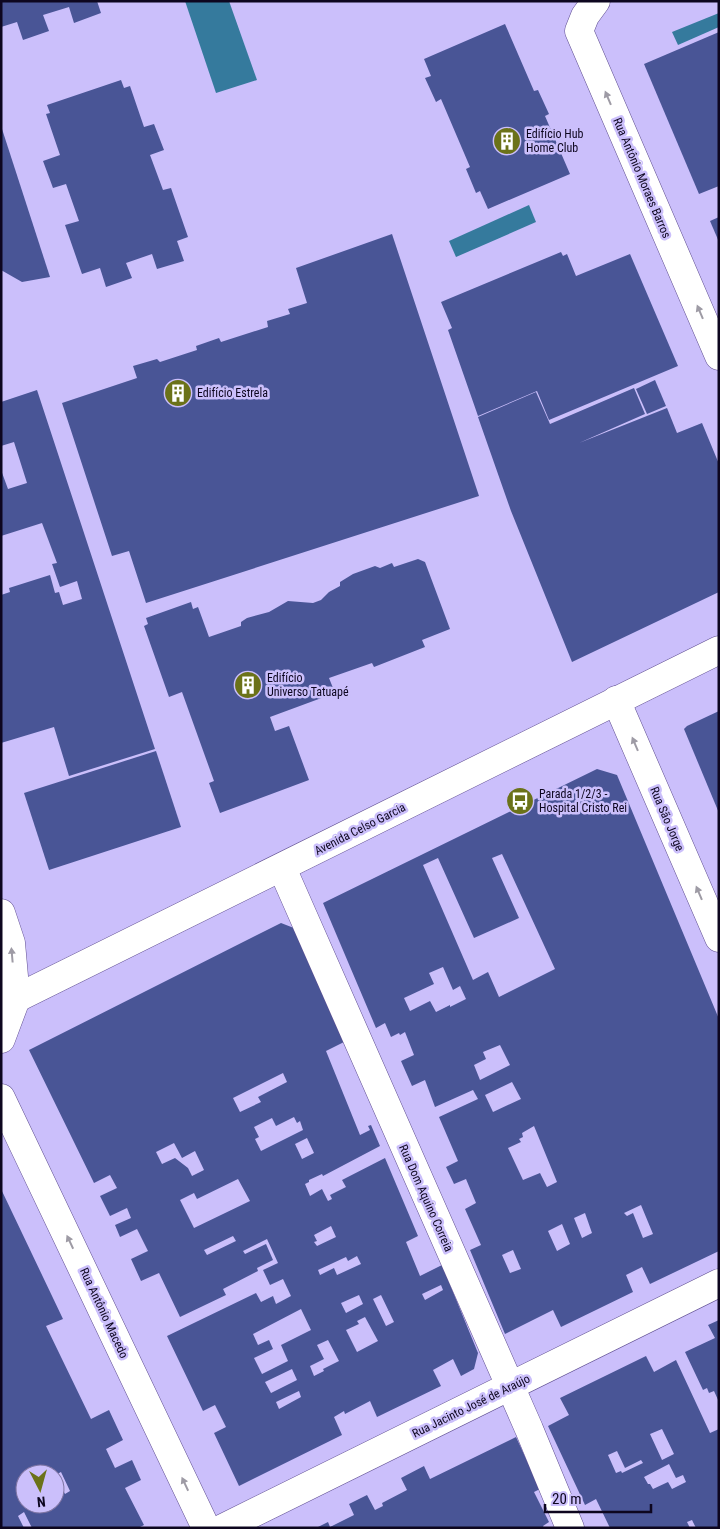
<svg xmlns="http://www.w3.org/2000/svg" width="720" height="1529" font-family="'Roboto Condensed',sans-serif">
	<rect width="100%" height="100%" fill="#cbbffb"/>
	<g fill="#357a9d">
		<polygon points="185,1 229,1 257,80 216,93"/>
		<polygon points="719,13 719,27 678,45 672,32"/>
		<polygon points="529,205 536,222 456,257 449,241"/>
	</g>
	<g fill="#495596" fill-rule="evenodd">
		<polygon points="1,1 97,1 101,13 74,23 69,7 43,15 49,31 23,40 17,22 1,27"/>
		<polygon points="505,24 534,91 538,90 549,114 545,116 570,174 488,209 480,191 476,193 466,169 470,167 441,99 436,102 425,78 431,76 424,59"/>
		<polygon points="719,32 719,186 699,194 644,64"/>
		<polygon points="121,80 124,88 130,86 144,127 154,124 164,150 150,155 163,190 171,188 188,237 177,241 184,261 157,269 152,254 126,263 132,278 106,287 100,268 82,274 65,225 79,221 66,184 53,188 43,161 60,155 46,114 50,113 47,105"/>
		<polygon points="2,129 50,277 22,282 1,270"/>
		<polygon points="719,217 719,242 710,221"/>
		<polygon points="392,234 479,496 146,603 129,551 112,556 62,403 137,378 133,366 157,359 160,362 197,350 196,346 219,338 221,342 268,327 267,321 290,314 288,309 307,303 296,268"/>
		<polygon points="561,252 563,256 567,254 576,276 630,254 678,366 549,420 537,391 478,416 448,330 452,328 441,302"/>
		<polygon points="655,380 666,406 647,414 636,389"/>
		<polygon points="634,388 645,414 579,443 667,408 677,433 702,423 719,464 719,592 572,662 511,511 478,417 536,392 550,424"/>
		<polygon points="37,390 155,749 69,776 54,727 1,743 1,595 10,592 9,588 50,575 55,593 59,592 63,605 82,599 77,581 60,587 52,564 57,563 42,523 1,536 1,470 8,489 27,483 14,442 1,446 1,402"/>
		<polygon points="418,559 425,562 450,629 422,640 425,647 374,667 372,663 329,678 335,693 270,717 275,731 289,726 309,780 220,813 209,783 214,781 182,692 169,697 144,626 148,624 146,618 191,602 193,609 198,607 209,637 241,626 241,622 247,618 269,612 288,601 313,603 321,600 329,592 340,586 340,582 353,574 375,566 380,568 392,563 394,567"/>
		<polygon points="719,711 719,813 684,729 687,726"/>
		<polygon points="156,751 181,827 49,870 24,793"/>
		<path d="M597 769 617 775 719 1019V1251L650 1284 642 1267 626 1275 633 1292 561 1327 553 1310 505 1334 470 1250 481 1245 465 1209 476 1203 466 1179 454 1184 446 1167 458 1161 439 1117 478 1099 473 1090 435 1107 425 1080 412 1086 401 1061 414 1055 405 1032 400 1035 399 1033 391 1037 385 1023 376 1028 323 903ZM502 854 555 969 499 997 488 972 473 980 423 865 438 858 474 938 519 918 492 858ZM443 967 453 990 460 986 466 999 450 1007V1005L436 1012 430 1001 410 1011 404 998 434 984 429 973ZM500 1045 510 1065 480 1080 474 1065 486 1059 483 1052ZM512 1082 521 1099 493 1112 485 1095ZM534 1126 557 1182 547 1187 540 1173 523 1180 508 1148 521 1142 519 1139 523 1137 522 1133ZM641 1205 653 1234 643 1238 633 1213 627 1216 624 1213ZM585 1213 592 1233 582 1238 574 1218ZM562 1224 570 1244 557 1251 548 1231ZM513 1250 521 1269 510 1273 502 1255Z"/>
		<path d="M281 923 299 930 346 1041 326 1051 360 1135 370 1130 368 1126 371 1125 380 1146 323 1176 322 1174 309 1180V1182L305 1184 310 1196 322 1189 328 1201 332 1199 330 1195 346 1187 342 1180 385 1158 418 1236 406 1242 420 1276 442 1265 478 1353 474 1369 461 1376 453 1359 433 1370 441 1386 377 1417 370 1401 345 1414 344 1411 334 1417 342 1435 239 1486 214 1433 226 1427 215 1405 203 1411 167 1336 256 1293 261 1302 273 1296 276 1304 291 1296 283 1279 270 1285 263 1270 278 1263 267 1239 243 1251 245 1254 266 1244 273 1260 257 1268 258 1271 223 1289 226 1295 180 1317 159 1273 141 1281 131 1259 148 1251 137 1229 120 1237 115 1225 131 1218 127 1208 110 1216 100 1196 117 1188 110 1175 94 1183 29 1050ZM283 1073 287 1082 258 1097 261 1102 240 1112 233 1098ZM294 1117 297 1123 300 1121 303 1130 261 1151 255 1139 259 1137 254 1127 272 1118 276 1126ZM307 1138 314 1153 302 1159 295 1144ZM174 1143 182 1158 195 1151 204 1170 192 1176 188 1168 175 1158 162 1164 156 1152ZM238 1179 250 1201 194 1228 180 1200 194 1193 197 1199ZM331 1226 336 1237 317 1246 314 1242 317 1241 314 1235ZM233 1236 236 1241 207 1255 204 1250ZM357 1256 361 1264 337 1275 334 1268 320 1275 318 1270 346 1257 348 1261ZM441 1285 443 1290 425 1300 422 1294ZM359 1295 363 1304 346 1313 341 1303ZM381 1295 394 1322 386 1326 373 1299ZM301 1309 311 1330 281 1345 288 1361 262 1374 254 1358 273 1349 269 1340 258 1345 253 1334ZM365 1317 378 1341 357 1352 346 1330 359 1324 357 1321ZM328 1340 339 1361 323 1369 324 1371 314 1376 310 1366 324 1359 317 1345ZM292 1369 297 1380 271 1393 265 1382ZM299 1391 301 1397 279 1409 276 1402Z"/>
		<path d="M1 1189 63 1319 46 1326 91 1419 109 1410 123 1440 106 1449 115 1468 132 1460 141 1480 125 1488 144 1525 138 1528H32L24 1512 18 1516 24 1528H1ZM61 1472 70 1491 65 1494 55 1475V1504H25V1474L55 1475Z"/>
		<polygon points="719,1320 719,1402 714,1391 709,1393 707,1388 703,1390 685,1352 715,1338 708,1325"/>
		<path d="M646 1356 654 1372 676 1360 710 1433 719 1429V1528H696L692 1520 687 1522 690 1528H610L596 1499 585 1505 548 1426 569 1415 560 1398ZM662 1429 674 1454 662 1460 650 1434ZM617 1451 625 1468 641 1460 643 1463 622 1473 621 1471 616 1473 608 1455ZM669 1464 676 1478 683 1475 686 1482 672 1489 668 1482 653 1489 650 1484H648L644 1477Z"/>
		<polygon points="516,1437 540,1489 534,1492 549,1522 543,1526 544,1528 316,1528 328,1522 330,1527 354,1515 349,1504 367,1495 375,1510 383,1506 382,1503 407,1490 401,1478 424,1466 430,1479"/>
	</g>
	<g fill="none" stroke-linecap="round" stroke-linejoin="round">
		<g stroke="#604f91" stroke-width="29">
			<g id="street">
				<polyline points="596,1 585,16 579,31 719,356"/>
				<polyline points="616,700 719,938"/>
				<polyline points="282,868 529,1429 570,1528"/>
				<polyline points="1,913 11,943 16,999 1,1039"/>
				<polyline points="1,1098 206,1528"/>
				<polyline points="223,1528 719,1283"/>
			</g>
		</g>
		<g stroke="#604f91" stroke-width="29">
			<polyline id="secondary" points="1,1006 719,650"/>
		</g>
		<use href="#street" stroke="#fff" stroke-width="28"/>
		<use href="#secondary" stroke="#fff" stroke-width="28"/>
	</g>
	<defs><path id="oneway-solid" d="M-6-.8H1V-3.2L6.5 0L1 3.2V.8H-6Z" transform="scale(1.25)"/></defs>
	<g fill="#9e9ba5">
		<use href="#oneway-solid" transform="translate(608 98) rotate(-113)"/>
		<use href="#oneway-solid" transform="translate(700 312) rotate(-113)"/>
		<use href="#oneway-solid" transform="translate(635 744) rotate(-113)"/>
		<use href="#oneway-solid" transform="translate(699 893) rotate(-113)"/>
		<use href="#oneway-solid" transform="translate(12 955) rotate(-95)"/>
		<use href="#oneway-solid" transform="translate(70 1242) rotate(-115)"/>
		<use href="#oneway-solid" transform="translate(185 1484) rotate(-115)"/>
	</g>
	<defs>
		<g id="building-disc" transform="scale(1.4375)"><circle r="9.5" fill="#6b7219" stroke="#cbbffb"/><path d="M-4-6H4V6H1V3H-1V6H-4ZM-2.5-4.3h1.7v1.8h-1.7ZM.8-4.3h1.7v1.8H.8ZM-2.5-1h1.7V.8h-1.7ZM.8-1h1.7V.8H.8Z" fill="#fff"/></g>
		<g id="bus-disc" transform="scale(1.4375)"><circle r="9.5" fill="#6b7219" stroke="#cbbffb"/><path d="M-5-6H5V4H4V6H2V4H-2V6H-4V4H-5ZM-3.5-4V0h7V-4ZM-3.5 1.2v1.5H-2V1.2ZM2 1.2v1.5H3.5V1.2Z" fill="#fff"/></g>
	</defs>
	<g fill-rule="evenodd">
		<use href="#building-disc" x="507" y="141"/>
		<use href="#building-disc" x="178" y="393"/>
		<use href="#building-disc" x="248" y="685"/>
		<use href="#bus-disc" x="520" y="801"/>
	</g>
	<g text-anchor="middle" dominant-baseline="central" stroke-width="5" stroke-linejoin="round" paint-order="stroke">
		<g font-size="12" fill="#0d061f" stroke="#cbbffb" text-anchor="start">
			<text x="526" y="134">Edifício Hub<tspan x="526" dy="14">Home Club</tspan></text>
			<text x="197" y="393">Edifício Estrela</text>
			<text x="267" y="678">Edifício<tspan x="267" dy="14">Universo Tatuapé</tspan></text>
			<text x="539" y="794">Parada 1/2/3 -<tspan x="539" dy="14">Hospital Cristo Rei</tspan></text>
		</g>
		<g font-size="12" fill="#0d061f" stroke="#cbbffb">
			<text transform="translate(642 178) rotate(67)">Rua Antônio Moraes Barros</text>
			<text transform="translate(667 819) rotate(67)">Rua São Jorge</text>
			<text transform="translate(360 829) rotate(-27)">Avenida Celso Garcia</text>
			<text transform="translate(426 1198) rotate(66)">Rua Dom Aquino Correia</text>
			<text transform="translate(104 1313) rotate(65)">Rua Antônio Macedo</text>
			<text transform="translate(471 1406) rotate(-26)">Rua Jacinto José de Araújo</text>
		</g>
	</g>
	<rect width="720" height="1529" fill="none" stroke="#0d061f" stroke-width="5"/>
	<g transform="translate(40 1489) rotate(174)"><circle r="24" fill="#cbbffb" stroke="#7f75a3"/>
	<path d="M0-4L9 19L0 12L-9 19Z" fill="#6b7219"/>
	<text y="-8" font-size="14" font-weight="bold" text-anchor="middle" fill="#0d061f">N</text>
	</g>
	<path d="M545 1504v8h106v-8" fill="none" stroke="#0d061f" stroke-width="2.5"/>
	<text x="552" y="1504" font-size="15" fill="#0d061f" stroke="#cbbffb" stroke-width="4" paint-order="stroke">20 m</text>
</svg>
